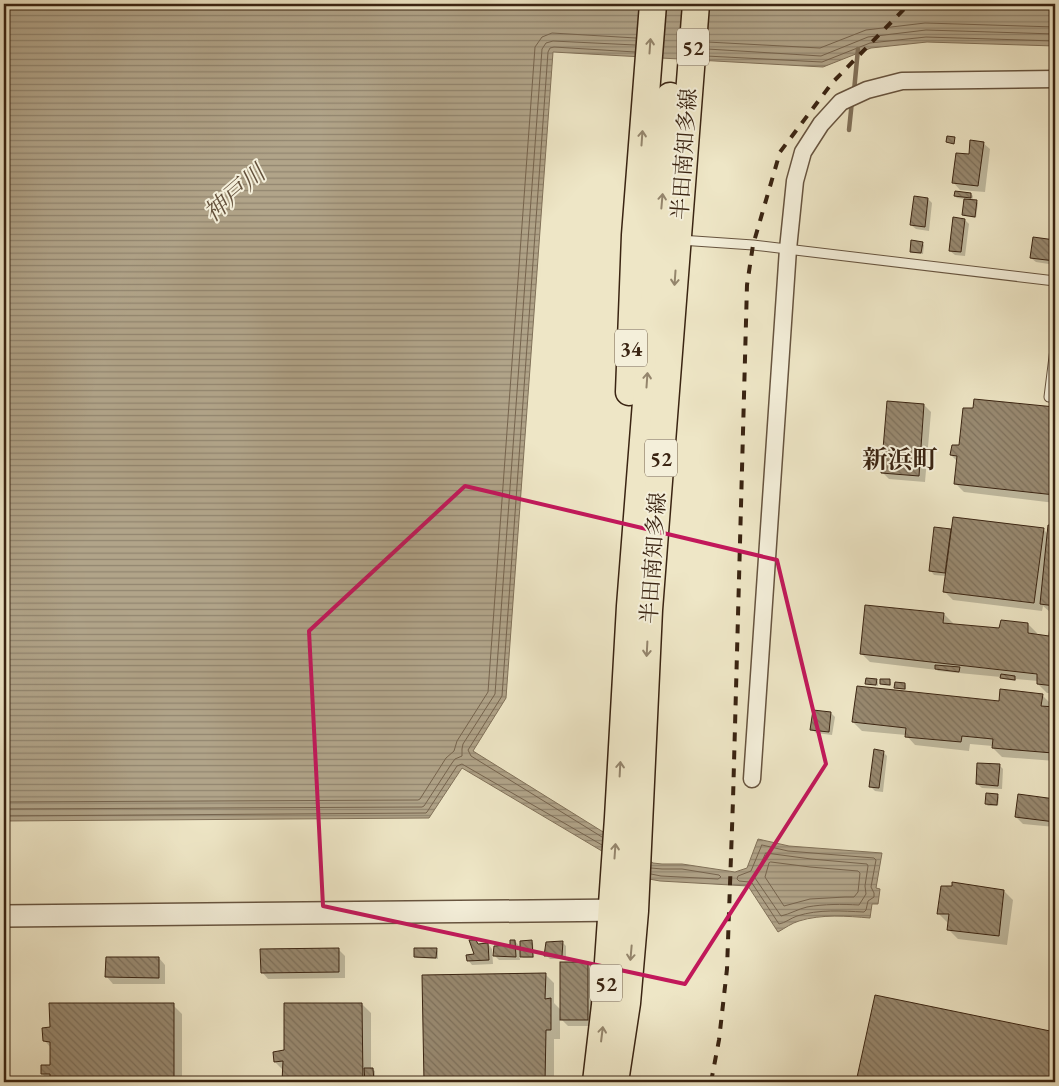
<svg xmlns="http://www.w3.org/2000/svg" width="1059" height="1086" font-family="'EB Garamond','Noto Serif JP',serif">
	<defs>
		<pattern id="water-rules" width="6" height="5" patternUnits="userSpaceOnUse" patternTransform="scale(1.25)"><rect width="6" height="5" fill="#b1a489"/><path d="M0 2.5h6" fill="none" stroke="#91856f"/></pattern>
		<pattern id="building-back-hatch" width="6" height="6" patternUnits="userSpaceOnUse" patternTransform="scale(1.25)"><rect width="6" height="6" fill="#988970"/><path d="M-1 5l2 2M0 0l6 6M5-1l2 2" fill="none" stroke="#7d705b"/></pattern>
	</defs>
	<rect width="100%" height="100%" fill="#eee6c6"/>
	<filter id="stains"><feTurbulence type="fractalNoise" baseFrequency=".004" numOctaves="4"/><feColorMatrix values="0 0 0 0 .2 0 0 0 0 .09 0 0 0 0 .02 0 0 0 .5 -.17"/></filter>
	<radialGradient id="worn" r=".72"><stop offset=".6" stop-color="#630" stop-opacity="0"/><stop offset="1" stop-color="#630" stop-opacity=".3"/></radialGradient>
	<path fill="url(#water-rules)" stroke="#817159" d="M4 4H1055V46L927 42 871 48 823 67 553 52 506 698 473 751 653 863 662 864H682L735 872 747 868 758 839 789 846 882 853 876 888 880 889 878 904H872L870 918C847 916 821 914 799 921 792 923 785 928 778 932L748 886 660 881 649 879 462 768 429 818 4 821Z"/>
	<g fill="#0003">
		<polygon points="983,143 990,149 985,192 960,190 954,183 970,156"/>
		<polygon points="971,194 973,196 972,201 976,201 978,203 976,218 965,216 963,215 965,199 957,198 955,196"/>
		<polygon points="915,198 928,199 932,203 929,231 916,229 911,225"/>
		<polygon points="965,220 969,224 965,256 955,255 950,251"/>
		<polygon points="1034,238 1055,241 1055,265 1036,262 1031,258"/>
		<polygon points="922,243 924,245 923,254 913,253 911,251"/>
		<polygon points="975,400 1055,408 1055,503 964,492 955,483 958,462 951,455 960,446 974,409"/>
		<polygon points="888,402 924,405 931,412 925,482 889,479 882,472"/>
		<polygon points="1050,527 1055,528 1055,613 1050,612 1043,606 1042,611 953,600 944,591 946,576 934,575 930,570 950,530 952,532 1043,529 1049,535"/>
		<polygon points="944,614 953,623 952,625 1000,629 1028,624 1037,633 1036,636 1050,637 1051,626 1055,627 1055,693 1047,693 1038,684 1038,681 1016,679 1016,681 1003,679 1001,677 938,671 937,670 870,662 861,653"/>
		<polygon points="876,680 878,682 878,686 868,685 867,683"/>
		<polygon points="890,681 891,682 891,686 883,685 881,684"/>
		<polygon points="905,684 906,685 906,690 898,689 896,687"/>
		<polygon points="1042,695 1051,704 1051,708 1055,708 1055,761 1002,757 993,748 993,746 970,744 969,751 915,745 906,735 862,731 853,722 1001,703"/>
		<polygon points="831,713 835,717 832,735 816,733 812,729"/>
		<polygon points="883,752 887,756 883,792 875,791 871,787"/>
		<polygon points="999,765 1003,769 1002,789 982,788 977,784"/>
		<polygon points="997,795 999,797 998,806 988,806 986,804"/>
		<polygon points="1019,796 1055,800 1055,827 1023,824 1016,817"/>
		<polygon points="1004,891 1013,900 1007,945 958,939 949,930 949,923 948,923 939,914"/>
		<polygon points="476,941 479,945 488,944 492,949 493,964 472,965 468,960 475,955"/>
		<polygon points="515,941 521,948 531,941 533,943 534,958 523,958 519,954 520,960 499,960 495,956 512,946"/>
		<polygon points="562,942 566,946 566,959 550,959 546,955"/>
		<polygon points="338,949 345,956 345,978 268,979 262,972"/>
		<polygon points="436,949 438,951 438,959 417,958 415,956"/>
		<polygon points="159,958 165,965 165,984 113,984 107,977"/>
		<polygon points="587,963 594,970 594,1026 568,1026 560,1018 560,1039 554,1039 554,1082 425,1082 424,976 545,974 554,983 554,1003 561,1010"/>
		<polygon points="876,997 1055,1033 1055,1082 857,1082"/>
		<polygon points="362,1004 371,1013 371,1069 375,1071 375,1082 283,1082 284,1071 275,1062 285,1052"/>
		<polygon points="173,1005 182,1014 182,1082 51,1082 42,1074 51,1066 51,1048 44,1040"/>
	</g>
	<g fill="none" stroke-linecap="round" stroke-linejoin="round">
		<g stroke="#76644e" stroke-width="1">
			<polyline points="707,42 820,48 866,30 925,23 1055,27"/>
			<polyline points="707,49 821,56 868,37 926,30 1055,34"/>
			<polyline points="706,56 822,62 870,43 926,37 1055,41"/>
			<polyline points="4,802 418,800 420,799 446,758 454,751 457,741 488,692 535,47 542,37 552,33 636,38"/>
			<polyline points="4,809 422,807 424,806 452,763 455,759 462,756 462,749 463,744 495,694 542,49 546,43 553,41 635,45"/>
			<polyline points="4,816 426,813 427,812 457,766 462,764 602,845"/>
			<polyline points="602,837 471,756 468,750 502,696 548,52 550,48 554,47 635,52"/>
			<path d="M762 845 788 851 874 858 876 860 871 887 874 893V897L868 901 866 910 864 912C842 911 819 909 797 916 791 918 785 923 779 924L752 883 749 882 739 881 737 879 738 876 751 871 761 847Z"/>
			<path d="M766 853 811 859 867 864 868 866 865 886 866 894 859 905C842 904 824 904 807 907 798 909 790 914 781 916L755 878Z"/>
			<polygon points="771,862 810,867 858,871 860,873 858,892 854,897 845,897 810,899 784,906 765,877 769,863"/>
			<polyline points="651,874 661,876 718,879 721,877 719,875 682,869 662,869 651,868"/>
		</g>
		<g stroke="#817159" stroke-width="4.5">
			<polyline points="854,91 858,49"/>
			<polyline points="849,130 852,101"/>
		</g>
	</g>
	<g fill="url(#building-back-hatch)" stroke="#3a2412">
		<polygon points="947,136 955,137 954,144 946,142"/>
		<polygon points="970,140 984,142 978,186 952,183 956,153 969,154"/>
		<polygon points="955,191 971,193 971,198 954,196"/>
		<polygon points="914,196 928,198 925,227 910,225"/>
		<polygon points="964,199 977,200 975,217 962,215"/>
		<polygon points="953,217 965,219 961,252 949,251"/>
		<polygon points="1033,237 1055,240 1055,261 1030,258"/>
		<polygon points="911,240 923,242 921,253 910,252"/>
		<polygon points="974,399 1055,407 1055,495 954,484 957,456 950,455 952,445 959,445 963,408 973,408"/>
		<polygon points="887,401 924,404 919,476 881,473"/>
		<polygon points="953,517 1044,528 1034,603 943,592"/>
		<polygon points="1048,525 1055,526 1055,606 1040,604"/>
		<polygon points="934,527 951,529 945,573 929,571"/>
		<polygon points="865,605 944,613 943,623 999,628 1001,620 1028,623 1028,633 1049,636 1050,625 1055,626 1055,686 1037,684 1037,674 860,654"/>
		<polygon points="935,665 960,667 959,672 935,669"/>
		<polygon points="1001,674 1015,676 1015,680 1000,678"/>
		<polygon points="866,678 877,679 876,685 865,684"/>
		<polygon points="880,679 890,679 890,685 880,684"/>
		<polygon points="895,682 905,683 905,689 894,688"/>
		<polygon points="857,686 999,701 1000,689 1043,694 1041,706 1055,707 1055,745 1054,745 1053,753 992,748 993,739 962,736 961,742 905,737 906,728 852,722"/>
		<polygon points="813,710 831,712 829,732 810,730"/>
		<polygon points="874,749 884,751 879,788 869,787"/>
		<polygon points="977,763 1000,764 998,786 976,784"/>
		<polygon points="986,793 998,794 997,805 985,804"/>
		<polygon points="1018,794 1055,799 1055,822 1015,817"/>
		<polygon points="952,882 1004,890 999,936 947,930 949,914 937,914 941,886 952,886"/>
		<polygon points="469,940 476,940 478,944 488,943 489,960 467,961 466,955 474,954"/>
		<polygon points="510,940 515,940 516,957 493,956 494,946 510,945"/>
		<polygon points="532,940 533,957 520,957 520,941"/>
		<polygon points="563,941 562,956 544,956 546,942"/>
		<polygon points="339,948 339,972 261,973 260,949"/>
		<polygon points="414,948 437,948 436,958 414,957"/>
		<polygon points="106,957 159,957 159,978 105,977"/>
		<rect x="560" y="962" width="28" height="58"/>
		<polygon points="546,973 545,999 551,998 551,1030 546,1030 545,1082 424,1082 422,975"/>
		<polygon points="875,995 1055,1032 1055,1082 856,1082"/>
		<polygon points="49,1003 174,1003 174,1082 50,1082 50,1074 41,1074 41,1065 50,1065 50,1042 43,1041 42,1028 50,1027"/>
		<polygon points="284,1003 362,1003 363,1082 282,1082 283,1061 274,1062 273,1052 284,1050"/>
		<polygon points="364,1068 373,1068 374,1082 365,1082"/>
	</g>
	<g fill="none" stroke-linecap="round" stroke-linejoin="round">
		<g stroke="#67543f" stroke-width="11">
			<g id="service">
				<polyline points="680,240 753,245 1055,281"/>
				<polyline points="1049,397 1055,349"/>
			</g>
		</g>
		<g stroke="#67543f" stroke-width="19">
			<polyline id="minor" points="752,779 788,249 795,181 803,152 821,124 841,102 867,90 902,81 1055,79"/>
		</g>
		<g stroke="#67543f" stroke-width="24">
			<polyline id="tertiary" points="4,916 626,910"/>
		</g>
		<g stroke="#3a2412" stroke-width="29">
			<g id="primary">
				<polyline points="629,392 635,235 653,4"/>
				<polyline points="596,1082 605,1005 618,818 630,606 670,96"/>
				<polyline points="615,1082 627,1003 635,911 649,610 696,4"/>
			</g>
		</g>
		<use href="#service" stroke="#f4efda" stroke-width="9"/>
		<use href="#minor" stroke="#f4efda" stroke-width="16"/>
		<use href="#tertiary" stroke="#f4efda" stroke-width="21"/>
		<use href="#primary" stroke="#eee6c6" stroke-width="26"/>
		<polyline stroke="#3a2412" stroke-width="4" stroke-dasharray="9 9" stroke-linecap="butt" points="711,1082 719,1040 727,969 733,800 747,285 753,245 780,152 832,83 909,4"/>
	</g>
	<defs><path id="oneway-shaft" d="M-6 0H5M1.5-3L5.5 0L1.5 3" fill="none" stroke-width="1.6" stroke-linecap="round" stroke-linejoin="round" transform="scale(1.25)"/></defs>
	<g stroke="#94856c">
		<use href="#oneway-shaft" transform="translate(650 46) rotate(-86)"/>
		<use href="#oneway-shaft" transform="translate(642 138) rotate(-86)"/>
		<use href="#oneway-shaft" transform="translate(662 201) rotate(-85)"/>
		<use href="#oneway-shaft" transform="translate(675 278) rotate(94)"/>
		<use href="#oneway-shaft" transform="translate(647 380) rotate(-86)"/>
		<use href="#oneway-shaft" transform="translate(647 649) rotate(93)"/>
		<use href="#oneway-shaft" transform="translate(620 769) rotate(-87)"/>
		<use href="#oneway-shaft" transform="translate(615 851) rotate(-86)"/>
		<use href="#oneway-shaft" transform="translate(631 953) rotate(95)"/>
		<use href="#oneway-shaft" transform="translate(602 1034) rotate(-83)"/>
	</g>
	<path fill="none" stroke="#c2185b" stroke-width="4" stroke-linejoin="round" d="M465 486 777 560 826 764 685 984 323 906 309 631Z"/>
	<g text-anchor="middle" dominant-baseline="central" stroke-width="4" stroke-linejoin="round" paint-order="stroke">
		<g fill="#f4efda" stroke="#72614e" stroke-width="1">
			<rect x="677" y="28.5" width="32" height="37" rx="4"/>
			<rect x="615" y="329.5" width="32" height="37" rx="4"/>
			<rect x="645" y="439.5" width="32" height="37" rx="4"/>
			<rect x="590" y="964.5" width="32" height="37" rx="4"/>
		</g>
		<g font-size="21" font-weight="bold" fill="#3a2412">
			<text x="693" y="47">52</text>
			<text x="631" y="348">34</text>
			<text x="661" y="458">52</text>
			<text x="606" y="983">52</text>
		</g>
		<g font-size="22" fill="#3a2412" stroke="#f4efda">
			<text transform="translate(684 154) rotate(-86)">半田南知多線</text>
			<text transform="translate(653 558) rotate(-86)">半田南知多線</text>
		</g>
		<g font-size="24" font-style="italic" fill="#64513c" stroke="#f4efda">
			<text transform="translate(234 193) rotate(-41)">神戸川</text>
		</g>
		<g font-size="25" font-weight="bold" fill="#3a2412" stroke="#f4efda">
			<text x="900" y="459">新浜町</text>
		</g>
	</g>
	<rect width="1059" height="1086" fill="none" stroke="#eee6c6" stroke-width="20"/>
	<rect x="5" y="5" width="1049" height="1076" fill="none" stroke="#3a2412" stroke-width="2.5"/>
	<rect x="10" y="10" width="1039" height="1066" fill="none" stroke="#3a2412"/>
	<rect width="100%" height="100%" filter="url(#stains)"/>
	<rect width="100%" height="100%" fill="url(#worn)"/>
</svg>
